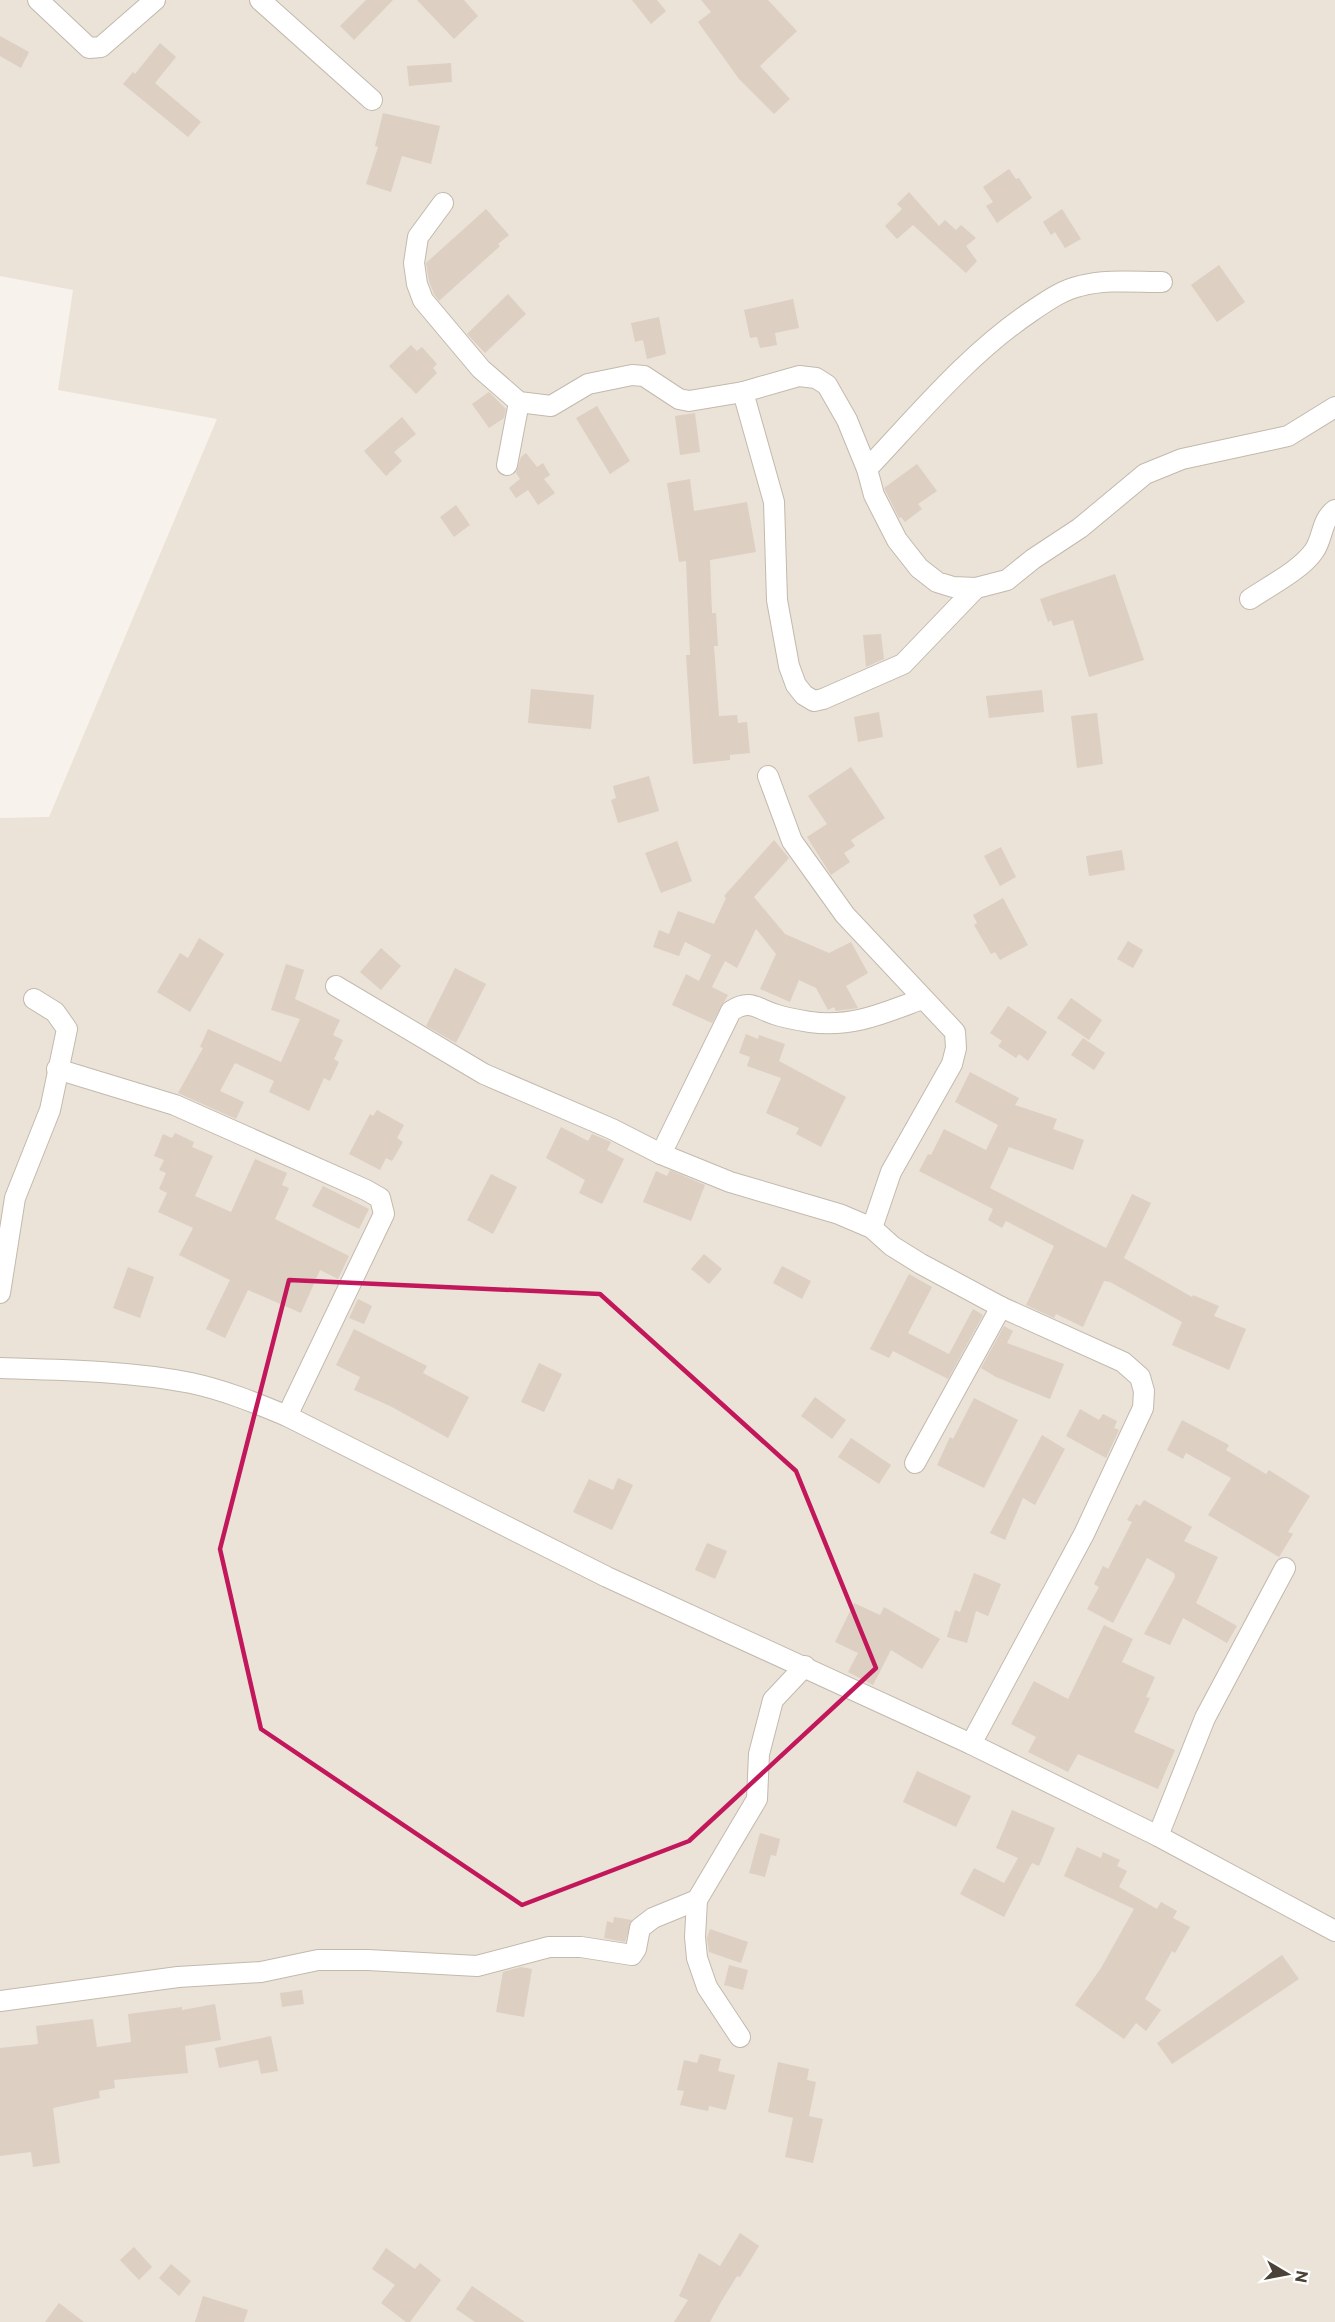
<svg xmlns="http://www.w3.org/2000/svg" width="1335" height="2322" font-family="Commissioner,sans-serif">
	<rect width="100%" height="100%" fill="#f7f2eb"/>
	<polygon fill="#ebe3d8" points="0,0 1335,0 1335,2322 0,2322 0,818 49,817 217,419 58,390 73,290 0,276"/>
	<g fill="#ddcfc2">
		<polygon points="366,0 393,0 354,40 340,26"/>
		<polygon points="417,0 464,0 478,16 454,39"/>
		<polygon points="632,0 657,0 666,11 651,24"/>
		<polygon points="701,0 768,0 797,31 760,66 790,99 774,114 739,79 698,22 711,12"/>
		<polygon points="0,36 29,52 21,68 0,56"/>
		<polygon points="160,43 176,57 155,83 201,122 188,137 123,84 133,72 135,74"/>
		<polygon points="451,63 452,82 409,86 407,66"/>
		<polygon points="383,113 440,126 431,164 402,156 391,192 366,184 378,147 375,146"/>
		<polygon points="1009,169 1016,179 1019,178 1032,198 997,223 986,206 993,202 983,187"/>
		<polygon points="909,192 939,226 945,220 956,230 961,225 976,238 966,246 977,261 966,273 913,225 897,239 885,226 902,209 897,204"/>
		<polygon points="486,209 509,235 498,244 500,246 439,301 434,294 429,281 426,263"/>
		<polygon points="1062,209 1081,239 1065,248 1055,232 1051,235 1043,222"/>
		<polygon points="1219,265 1245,302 1217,322 1191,285"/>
		<polygon points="508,294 526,314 485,353 467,334"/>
		<polygon points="793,299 799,328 775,333 777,345 760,348 757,337 750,338 744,310"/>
		<polygon points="659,317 666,354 647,359 643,340 635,342 631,323"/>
		<polygon points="411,345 417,351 422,347 437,364 433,368 437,373 416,394 389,366"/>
		<polygon points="489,392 506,409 504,418 489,428 472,404"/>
		<polygon points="597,406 630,461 610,474 576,418"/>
		<polygon points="695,413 700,452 680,455 675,416"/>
		<polygon points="402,417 416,434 394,452 402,461 386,476 364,451"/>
		<polygon points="526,453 537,467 543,463 550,475 544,479 555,493 538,505 528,490 516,498 509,488 520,479 516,473 521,457"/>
		<polygon points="917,464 937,491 918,504 922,509 905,522 901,517 899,518 884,488"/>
		<polygon points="690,479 694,511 747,502 756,552 710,560 712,613 716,613 718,646 714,646 719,716 737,715 738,723 747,722 750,753 730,755 730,760 693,764 686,655 690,655 686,561 679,562 667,483"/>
		<polygon points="456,505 470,525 454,537 440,517"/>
		<polygon points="1115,574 1144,660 1089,677 1073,620 1053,626 1051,620 1048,622 1040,599"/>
		<polygon points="881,634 884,659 866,667 863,635"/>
		<polygon points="531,689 594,695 591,729 528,723"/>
		<polygon points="1042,690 1044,712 989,718 986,696"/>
		<polygon points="879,712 883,737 858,742 854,717"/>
		<polygon points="1097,713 1103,764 1077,768 1071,716"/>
		<polygon points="851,767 885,818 851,840 855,846 844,853 850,862 831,875 807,837 827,824 808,796"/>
		<polygon points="649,776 659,811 618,823 611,800 616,798 613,786"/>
		<polygon points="774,840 789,858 754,897 785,934 829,953 851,942 868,973 846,986 858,1008 836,1011 834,1007 828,1010 816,988 799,980 790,1002 760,989 776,954 756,929 737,968 725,961 712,987 728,995 712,1023 672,1005 686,974 699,981 711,955 685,942 679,956 653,947 659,930 669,934 678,911 714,924 726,898 724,896"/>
		<polygon points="677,841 692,881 661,893 645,853"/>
		<polygon points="1001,847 1016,877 1000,886 984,856"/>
		<polygon points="1122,850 1125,870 1089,876 1086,856"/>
		<polygon points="1003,898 1028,945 1000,960 995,952 991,954 974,925 977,923 973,915"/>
		<polygon points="199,938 224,954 190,1012 157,992 180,953 188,958"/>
		<polygon points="1128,941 1143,950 1133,968 1117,959"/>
		<polygon points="381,948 401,966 381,990 360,972"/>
		<polygon points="286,964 304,970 295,999 340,1020 333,1035 343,1040 334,1059 339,1062 330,1081 324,1078 309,1111 269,1092 274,1081 235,1063 220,1091 244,1102 236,1119 178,1093 203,1048 200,1047 208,1029 281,1062 300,1019 271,1010"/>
		<polygon points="455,968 486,984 456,1043 426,1026"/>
		<polygon points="1071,998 1102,1020 1089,1040 1057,1018"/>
		<polygon points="1008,1006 1047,1032 1028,1061 1019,1054 1016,1058 998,1046 1002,1041 990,1033"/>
		<polygon points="746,1034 758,1039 759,1035 785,1044 779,1061 846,1097 821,1147 796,1134 799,1128 766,1113 781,1078 747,1066 750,1057 739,1053"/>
		<polygon points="1083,1038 1105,1053 1094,1070 1071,1055"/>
		<polygon points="970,1072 1019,1098 1015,1105 1057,1119 1053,1129 1084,1140 1073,1170 1009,1147 990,1188 1106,1248 1132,1194 1151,1203 1124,1258 1192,1297 1193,1295 1219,1306 1214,1316 1246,1329 1229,1370 1172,1345 1182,1322 1110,1282 1104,1281 1083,1327 1056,1314 1054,1318 1026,1305 1054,1246 1006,1221 1002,1228 988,1220 993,1209 919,1171 928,1154 931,1155 944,1129 986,1150 998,1125 955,1102"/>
		<polygon points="377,1110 404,1125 397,1138 403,1142 392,1161 386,1158 380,1170 349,1154 370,1114 373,1116"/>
		<polygon points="561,1127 588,1141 592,1134 611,1142 607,1150 624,1159 602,1204 579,1193 585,1180 546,1158"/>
		<polygon points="175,1133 194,1142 192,1147 213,1156 195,1196 231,1212 255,1159 287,1173 282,1185 289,1188 275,1219 349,1256 338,1279 320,1270 301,1313 248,1290 225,1338 206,1329 230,1280 179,1255 193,1228 158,1212 167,1193 159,1189 166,1173 159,1170 164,1160 154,1156 163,1134 172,1138"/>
		<polygon points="670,1170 705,1185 691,1221 643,1202 656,1171 667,1176"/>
		<polygon points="491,1174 517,1187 493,1234 467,1220"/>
		<polygon points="323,1186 369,1209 359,1229 312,1206"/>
		<polygon points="704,1254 722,1269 709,1284 691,1269"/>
		<polygon points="782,1266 811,1281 802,1299 773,1283"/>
		<polygon points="128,1267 154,1277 140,1318 113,1308"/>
		<polygon points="909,1274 932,1287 908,1333 949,1354 973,1309 983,1315 948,1379 893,1351 889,1358 870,1349"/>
		<polygon points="358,1299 372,1306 364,1324 349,1318"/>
		<polygon points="1004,1326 1013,1331 1007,1343 1064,1364 1050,1399 996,1377 981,1368"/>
		<polygon points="354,1329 427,1366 423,1373 469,1397 448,1438 390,1406 354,1390 360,1377 336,1365"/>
		<polygon points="539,1363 562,1374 544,1412 521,1402"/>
		<polygon points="815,1397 846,1420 832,1439 801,1416"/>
		<polygon points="974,1398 1018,1420 984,1488 937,1465 950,1437 953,1439"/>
		<polygon points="1080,1409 1099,1420 1103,1414 1117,1421 1114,1428 1119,1430 1106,1458 1066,1436"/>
		<polygon points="1182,1420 1229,1445 1226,1450 1266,1474 1269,1470 1310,1496 1288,1532 1293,1534 1279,1557 1208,1515 1231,1478 1186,1453 1183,1459 1167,1450"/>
		<polygon points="1042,1435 1065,1449 1035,1505 1023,1498 1005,1540 990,1533"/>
		<polygon points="851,1438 891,1465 879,1484 838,1457"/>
		<polygon points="618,1478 633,1485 612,1530 573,1512 589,1479 613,1490"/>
		<polygon points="1144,1500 1192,1527 1184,1541 1218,1557 1196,1603 1237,1626 1227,1643 1183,1618 1170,1645 1144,1634 1175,1577 1174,1573 1147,1558 1113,1623 1087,1609 1099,1587 1094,1584 1103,1566 1108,1569 1132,1522 1127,1520 1136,1504 1140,1506"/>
		<polygon points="707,1543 727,1551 715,1579 695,1570"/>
		<polygon points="974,1573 1001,1584 988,1616 976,1611 967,1643 947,1637 955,1610 960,1612"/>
		<polygon points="854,1603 880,1615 884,1607 940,1639 922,1669 891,1650 873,1685 848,1672 858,1653 835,1642"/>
		<polygon points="1104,1625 1133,1639 1122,1662 1155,1677 1146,1697 1150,1698 1134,1732 1175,1750 1158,1789 1078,1754 1068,1772 1028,1752 1036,1737 1011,1724 1034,1681 1068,1699"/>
		<polygon points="917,1771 971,1796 956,1827 903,1802"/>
		<polygon points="1012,1810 1055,1828 1039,1866 1032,1863 1004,1917 960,1894 974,1868 1004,1883 1018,1858 996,1848"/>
		<polygon points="760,1833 780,1839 776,1856 771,1855 765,1877 749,1873"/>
		<polygon points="1077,1847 1101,1858 1103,1852 1120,1860 1117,1866 1127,1871 1119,1887 1157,1909 1161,1902 1177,1911 1173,1918 1190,1927 1175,1953 1172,1951 1145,1999 1161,2010 1146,2031 1136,2023 1124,2039 1075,2005 1101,1968 1134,1909 1064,1876"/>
		<polygon points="614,1917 632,1920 625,1942 604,1938 607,1921 613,1923"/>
		<polygon points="710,1929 748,1942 741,1963 709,1952 707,1938"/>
		<polygon points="1282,1955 1299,1979 1172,2064 1157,2043"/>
		<polygon points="729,1965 748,1970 743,1990 724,1985"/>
		<polygon points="521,1967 532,1969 524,2017 496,2012 503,1972"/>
		<polygon points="302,1990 304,2004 282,2007 280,1993"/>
		<polygon points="215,2004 221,2040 185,2046 188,2073 114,2080 115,2088 99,2091 100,2098 53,2108 60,2163 33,2167 31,2152 0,2156 0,2048 38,2044 36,2026 93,2019 97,2047 131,2042 128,2014 182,2007 182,2010"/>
		<polygon points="271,2036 278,2071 261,2074 258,2060 219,2068 215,2048"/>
		<polygon points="700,2054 721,2059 718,2071 735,2075 726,2110 709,2106 708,2111 680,2105 684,2091 677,2090 684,2060 697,2063"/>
		<polygon points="778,2062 809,2069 807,2080 816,2082 809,2116 823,2119 813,2163 785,2157 793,2118 768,2112"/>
		<polygon points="740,2233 759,2246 740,2277 737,2276 721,2302 710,2322 674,2322 688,2300 679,2296 699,2253 720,2266"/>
		<polygon points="134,2247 152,2267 139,2280 120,2260"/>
		<polygon points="386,2248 415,2269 420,2263 441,2280 410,2322 406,2322 381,2303 395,2285 372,2269"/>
		<polygon points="171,2264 191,2281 179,2296 159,2278"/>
		<polygon points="472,2286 525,2322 475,2322 456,2309"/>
		<polygon points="203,2296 248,2310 244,2322 195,2322"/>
		<polygon points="59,2303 84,2322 45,2322"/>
	</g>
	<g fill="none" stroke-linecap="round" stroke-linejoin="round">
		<g stroke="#c3b9ac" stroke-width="22">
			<g id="street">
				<polyline points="38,0 89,48 101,47 155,0"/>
				<polyline points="260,0 372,100"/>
				<polyline points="443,203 418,237 414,263 417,284 423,300 481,369 519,402 551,406 588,384 632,375 644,376 679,399 689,401 743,392 799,376 816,378 827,385 847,420 867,469 874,495 897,540 919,568 937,582 953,587 976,588 1007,580 1033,559 1080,528 1145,474 1182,459 1288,436 1335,407"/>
				<polyline points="743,392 774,502 777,600 789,666 796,685 804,695 814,701 823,699 903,664 976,588"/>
				<polyline points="507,465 519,402"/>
				<path d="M867 469C919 414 968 354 1032 311 1047 301 1062 290 1080 286 1106 279 1135 282 1162 282"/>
				<path d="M1250 599C1269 586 1301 570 1314 551 1323 539 1321 520 1335 510"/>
				<polyline points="768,776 792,841 845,915 955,1032 956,1048 952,1064 891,1172 872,1228"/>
				<polyline points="336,986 484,1074 612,1129 661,1154 730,1182 839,1214 872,1228 892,1246 921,1264 1001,1307 1123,1362 1140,1377 1144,1391 1143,1408 1084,1534 971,1744"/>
				<polyline points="57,1069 175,1105 366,1190 380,1198 384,1214 287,1416"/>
				<path d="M661 1154 731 1011C750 999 756 1008 774 1014 785 1018 798 1020 810 1022 852 1028 884 1013 922 999"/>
				<polyline points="0,1293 15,1198 50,1110 67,1029 55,1012 34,999"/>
				<path d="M0 1368C64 1370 129 1371 191 1383 224 1390 256 1403 287 1416L607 1577 971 1744 1158 1836 1335 1931"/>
				<polyline points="915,1463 1001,1307"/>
				<polyline points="1158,1836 1205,1718 1285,1568"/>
				<polyline points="0,2001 178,1977 261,1972 318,1960 368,1960 477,1966 549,1947 581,1947 632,1955 636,1949 640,1928 653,1918 697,1900"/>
				<polyline points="740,2037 707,1987 697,1958 695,1937 697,1900 757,1799 759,1754 773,1700 805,1666"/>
			</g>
		</g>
		<use href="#street" stroke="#fff" stroke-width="20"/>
	</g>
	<path fill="none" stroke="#c2185b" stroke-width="4.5" stroke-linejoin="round" d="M289 1280 600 1294 796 1471 876 1668 689 1841 522 1905 261 1729 220 1549Z"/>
	<g transform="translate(1287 2274) rotate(100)" stroke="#ffffff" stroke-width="4.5" paint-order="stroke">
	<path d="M0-4.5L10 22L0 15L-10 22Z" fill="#4c4237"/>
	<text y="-9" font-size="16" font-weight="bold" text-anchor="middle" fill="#4c4237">N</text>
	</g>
</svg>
